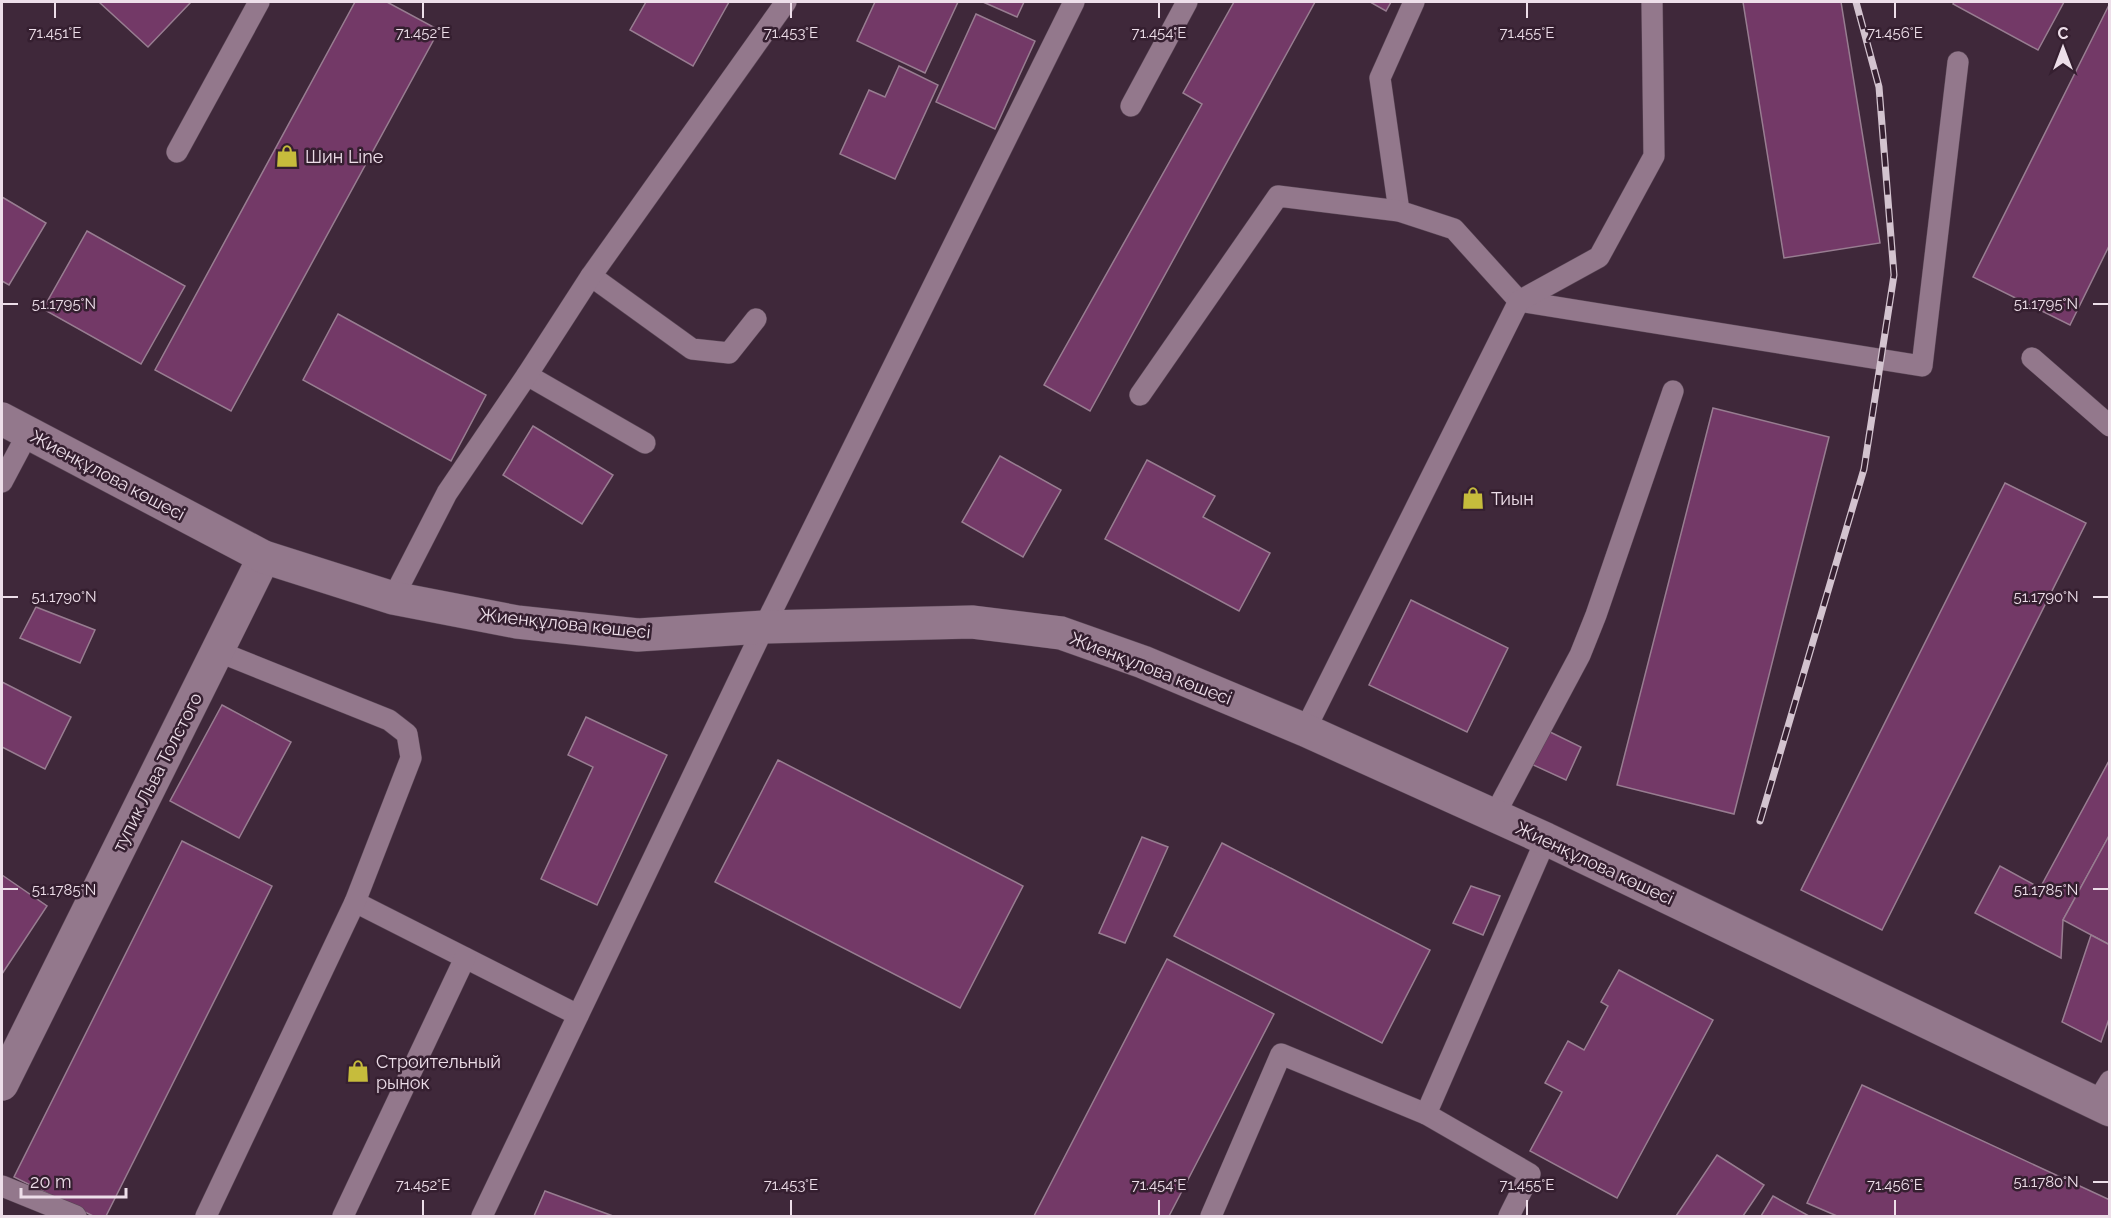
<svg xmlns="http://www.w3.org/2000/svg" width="2111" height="1218" font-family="Raleway,sans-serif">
	<rect width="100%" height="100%" fill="#3f283a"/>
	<g fill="#733967" stroke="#987d91" stroke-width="1.5">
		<polygon points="99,2 191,2 148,47"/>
		<polygon points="355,2 387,2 439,30 231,411 155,370"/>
		<polygon points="646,2 729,2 693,66 630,30"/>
		<polygon points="875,2 958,2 925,73 857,41"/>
		<polygon points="983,2 1024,2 1017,17"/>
		<polygon points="1234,2 1315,2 1090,411 1044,385 1202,104 1183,93"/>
		<polygon points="1370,2 1391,2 1386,11"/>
		<polygon points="1743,2 1841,2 1880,243 1784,258"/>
		<polygon points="1954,2 2064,2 2038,50 1953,4"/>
		<polygon points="2110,3 2110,244 2070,325 1973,277"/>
		<polygon points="976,14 1035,41 995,129 936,102"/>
		<polygon points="899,66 938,85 895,179 840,154 869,90 885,97"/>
		<polygon points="2,197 46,223 9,285 2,281"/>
		<polygon points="87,231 185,286 141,364 43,309"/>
		<polygon points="338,314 486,395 451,461 303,380"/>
		<polygon points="1713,408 1829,437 1734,814 1617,785"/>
		<polygon points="533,426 613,475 582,524 503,475"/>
		<polygon points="1000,456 1061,490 1023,557 962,522"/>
		<polygon points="1147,460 1215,496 1203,517 1270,553 1239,611 1105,539"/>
		<polygon points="2005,483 2086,523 1882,930 1801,890"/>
		<polygon points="1411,600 1508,648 1467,732 1369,685"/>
		<polygon points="36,607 95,630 80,663 20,638"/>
		<polygon points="2,682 71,717 45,769 2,747"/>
		<polygon points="222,705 291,742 239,838 170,801"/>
		<polygon points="586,717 667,755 597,905 541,879 593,767 568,755"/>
		<polygon points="1546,730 1581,747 1566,780 1531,764"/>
		<polygon points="2110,759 2110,834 2063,920 2061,958 1975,913 2000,866 2040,888"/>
		<polygon points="778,760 1023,886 960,1008 715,882"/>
		<polygon points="2110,834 2110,945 2063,920"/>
		<polygon points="1142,837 1168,847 1125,943 1099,933"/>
		<polygon points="182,841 272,886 106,1216 93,1216 14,1177"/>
		<polygon points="1222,843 1430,950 1382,1043 1174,936"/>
		<polygon points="2,875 47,906 2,974"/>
		<polygon points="1471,886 1500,896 1483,935 1453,923"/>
		<polygon points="2091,935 2110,945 2110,1016 2101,1042 2062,1022"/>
		<polygon points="1167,959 1274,1014 1169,1216 1034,1216"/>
		<polygon points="1619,970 1713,1020 1617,1198 1530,1151 1562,1092 1545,1083 1568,1041 1584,1050 1608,1006 1601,1002"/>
		<polygon points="1862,1085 2110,1200 2110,1216 1837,1216 1807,1203"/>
		<polygon points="1717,1155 1764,1185 1743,1216 1676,1216"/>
		<polygon points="545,1191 613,1216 534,1216"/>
		<polygon points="1773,1196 1809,1216 1761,1216"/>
	</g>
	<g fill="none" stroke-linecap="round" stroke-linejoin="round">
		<g stroke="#594655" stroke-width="22">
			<g id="lane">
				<polyline points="1131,106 1187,2"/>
				<polyline points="177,152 259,2"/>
				<polyline points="1399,211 1380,78 1414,2"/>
				<polyline points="591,276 692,349 729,353 756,319"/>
				<polyline points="2032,358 2110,426"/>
				<polyline points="527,375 645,443"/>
				<polyline points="1140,395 1278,196 1399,211 1454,229 1519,301 1922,366 1958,62"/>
				<polyline points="2,482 28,433"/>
				<polyline points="393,598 447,493 527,375 591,276 786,2"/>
				<polyline points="1305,730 1519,301 1599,257 1654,156 1652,2"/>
				<polyline points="1494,816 1580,655 1596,615 1673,391"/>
				<polyline points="355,902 578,1015"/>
				<polyline points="2096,1104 2110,1081"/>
				<polyline points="2,1186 76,1216"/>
				<polyline points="206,1216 355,902 411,758 407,734 389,720 217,651"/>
				<polyline points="343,1216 465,958"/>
				<polyline points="482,1216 764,627 1074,2"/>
				<polyline points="1211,1216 1281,1054 1426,1114"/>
				<polyline points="1509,1216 1530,1174 1426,1114 1546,839"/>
			</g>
		</g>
		<g stroke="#594655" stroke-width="34">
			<polyline id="street" points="2,1084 264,557"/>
		</g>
		<g stroke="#594655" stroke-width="34">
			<polyline id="secondary" points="2,419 264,557 393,598 517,622 638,635 764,627 972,622 1061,633 1143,662 1305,730 1546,839 2110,1110"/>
		</g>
		<use href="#lane" stroke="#93788c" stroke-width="21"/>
		<use href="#street" stroke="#93788c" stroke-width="33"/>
		<use href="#secondary" stroke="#93788c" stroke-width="33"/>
		<g stroke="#d3c3cf" stroke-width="7">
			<polyline id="rail" points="1760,821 1864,469 1894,275 1879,87 1856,2"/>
		</g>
		<use href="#rail" stroke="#351f30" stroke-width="4.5" stroke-dasharray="14" stroke-linecap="butt"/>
	</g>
	<path fill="none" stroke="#eddee9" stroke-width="2" d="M55 3V18M423 3V18M791 3V18M1159 3V18M1527 3V18M1895 3V18M3 304H18M2093 304H2108M3 597H18M2093 597H2108M3 889H18M2093 889H2108M2093 1182H2108M423 1200V1215M791 1200V1215M1159 1200V1215M1527 1200V1215M1895 1200V1215"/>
	<defs>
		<g id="shop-bare" transform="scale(1.8)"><path d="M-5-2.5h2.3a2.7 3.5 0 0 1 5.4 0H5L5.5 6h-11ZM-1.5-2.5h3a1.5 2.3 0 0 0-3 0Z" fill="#c6bc3c" stroke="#351f30" stroke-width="2.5" paint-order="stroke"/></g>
	</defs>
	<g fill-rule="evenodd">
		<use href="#shop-bare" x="287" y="156"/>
		<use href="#shop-bare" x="1473" y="498"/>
		<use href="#shop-bare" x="358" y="1071"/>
	</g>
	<g text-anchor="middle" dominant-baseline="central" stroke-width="5" stroke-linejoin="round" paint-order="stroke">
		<g font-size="18" fill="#eddee9" stroke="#351f30" text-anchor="start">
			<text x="305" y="156">Шин Line</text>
			<text x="1491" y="498">Тиын</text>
			<text x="376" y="1061">Строительный<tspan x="376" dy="21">рынок</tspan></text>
		</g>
		<g font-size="18" fill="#eddee9" stroke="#351f30">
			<text transform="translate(108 475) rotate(28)">Жиенқұлова көшесі</text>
			<text transform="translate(565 623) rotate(6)">Жиенқұлова көшесі</text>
			<text transform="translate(1151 668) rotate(21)">Жиенқұлова көшесі</text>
			<text transform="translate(157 772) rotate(-63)">тупик Льва Толстого</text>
			<text transform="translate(1595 863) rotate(25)">Жиенқұлова көшесі</text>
		</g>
	</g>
	<g font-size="15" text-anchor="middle" fill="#eddee9" stroke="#351f30" stroke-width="5" stroke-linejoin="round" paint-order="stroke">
		<text x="55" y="38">71.451°E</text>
		<text x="423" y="38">71.452°E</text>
		<text x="791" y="38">71.453°E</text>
		<text x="1159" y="38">71.454°E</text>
		<text x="1527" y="38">71.455°E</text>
		<text x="1895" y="38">71.456°E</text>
		<text x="64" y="309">51.1795°N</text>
		<text x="2046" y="309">51.1795°N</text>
		<text x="64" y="602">51.1790°N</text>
		<text x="2046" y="602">51.1790°N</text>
		<text x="64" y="895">51.1785°N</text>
		<text x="2046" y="895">51.1785°N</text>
		<text x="2046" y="1187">51.1780°N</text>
		<text x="423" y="1190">71.452°E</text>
		<text x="791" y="1190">71.453°E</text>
		<text x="1159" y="1190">71.454°E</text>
		<text x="1527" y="1190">71.455°E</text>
		<text x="1895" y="1190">71.456°E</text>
	</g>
	<rect width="2111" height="1218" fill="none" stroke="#eddee9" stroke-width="6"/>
	<g transform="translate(2063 48)" stroke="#351f30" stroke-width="4.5" paint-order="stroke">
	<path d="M0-4.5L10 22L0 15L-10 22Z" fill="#eddee9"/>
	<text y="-9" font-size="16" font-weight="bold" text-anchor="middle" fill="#eddee9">С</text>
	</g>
	<path d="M21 1188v9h105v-9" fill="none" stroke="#eddee9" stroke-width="3"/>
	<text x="30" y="1188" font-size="18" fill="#eddee9" stroke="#351f30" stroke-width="4.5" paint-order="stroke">20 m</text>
</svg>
